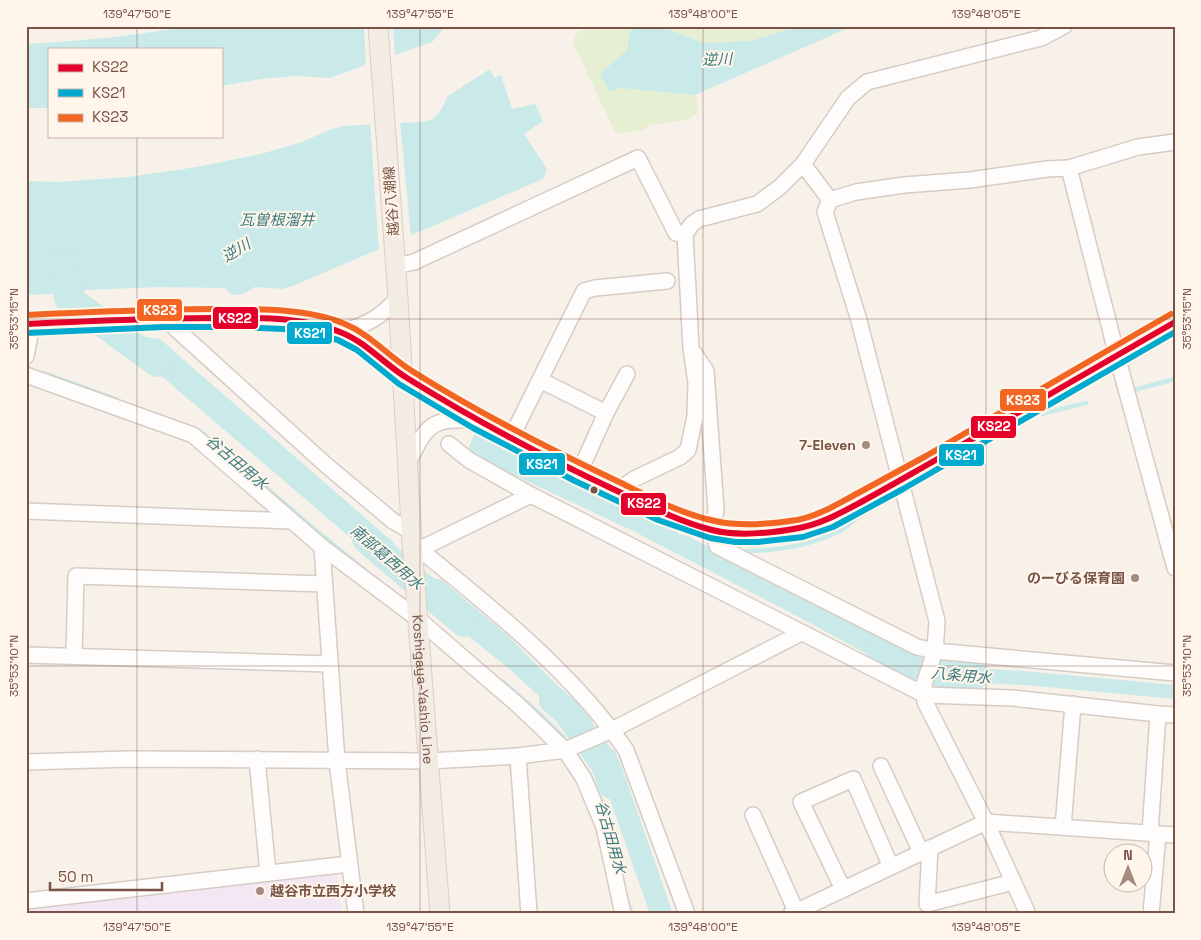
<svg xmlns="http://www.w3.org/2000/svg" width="1201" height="940" font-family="'Space Grotesk','Noto Sans JP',sans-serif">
	<rect width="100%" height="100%" fill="#f8f1e9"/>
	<polygon fill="#f2e7f2" points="337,872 342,914 26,914 26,909"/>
	<g fill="#e6efd2">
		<polygon points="592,26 637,26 630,31 627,50 601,74 609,91 620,88 695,95 699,112 688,120 649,125 645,130 616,134 573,43 576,34"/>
		<polygon points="659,26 800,26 750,41 704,43"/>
	</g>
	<g fill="#c9eae9">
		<path d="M189 26H446L432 42 329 78 296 76 261 79 221 86V49H49V108H26V44C81 41 135 36 189 26Z"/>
		<polygon points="637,26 659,26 704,43 750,41 800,26 853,26 695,95 620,88 609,91 600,74 627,50 630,31"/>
		<polygon points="490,69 494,78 501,75 512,109 535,104 543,121 524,134 547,169 543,179 295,285 283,289 255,287 243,294 232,295 224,288 159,287 85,290 75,299 64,300 60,295 56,294 26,295 26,181 59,182 128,177 197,167 261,154 302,142 329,130 344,126 419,122 432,120 441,110 448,96"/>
		<polygon points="133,335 160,339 394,543 395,574 387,569 132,351 127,339"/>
		<polygon points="475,432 676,528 678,534 688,536 916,654 916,666 910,674 891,667 795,615 633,531 467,453"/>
		<polygon points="433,578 442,580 506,634 593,721 573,732 565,721 513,672 436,610"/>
		<polygon points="938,666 1024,671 1175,685 1175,699 1024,685 936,681"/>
		<polygon points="608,748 615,751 624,773 673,914 650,914 602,777 587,756"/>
	</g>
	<g fill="#f8f1e9">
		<polygon points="364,26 393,26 395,57 366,67"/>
		<polygon points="400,121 411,238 379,252 370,122"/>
	</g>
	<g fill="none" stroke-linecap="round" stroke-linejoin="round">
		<g stroke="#c9eae9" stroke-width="4.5">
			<polyline points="44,373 116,399"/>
			<polyline points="1134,390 1175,379"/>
			<polyline points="1041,414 1086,403"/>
			<polyline points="196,429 200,431 318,532 372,576"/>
			<polyline points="1009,430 1015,427"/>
			<polyline points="913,486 997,437"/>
			<path d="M743 556 745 551C777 551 811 545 840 531 846 528 850 523 856 519 866 511 879 506 890 499"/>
			<polyline points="503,682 542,716 564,738"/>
			<polyline points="589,773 602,803"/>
			<polyline points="627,900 632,914"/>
		</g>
		<g stroke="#c9eae9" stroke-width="28">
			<polyline points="65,264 68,298 157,363"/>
			<polyline points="366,539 464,623"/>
			<polyline points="881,651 906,666 920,672 975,675"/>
			<polyline points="553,700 567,712 606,766 612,785"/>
		</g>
		<g stroke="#d6ccc6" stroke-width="18">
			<g id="minor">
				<polyline points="803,164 830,200"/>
				<polyline points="1069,168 1117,356 1175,568"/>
				<polyline points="396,266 414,262 638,158 676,233 685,234"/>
				<polyline points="164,318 326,465 393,521 412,532"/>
				<polyline points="26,324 164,318 236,318 284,320 322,326 341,332 362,343 403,376 477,420 579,473 662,512 689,522 713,530 736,533 758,533 801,528 829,519 899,481 1175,322"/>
				<path d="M341 332C366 325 380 318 398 298"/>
				<polyline points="694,353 706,371 716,510 713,530 717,546 917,647 935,651 1175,673"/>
				<polyline points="26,356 32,324"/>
				<polyline points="26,375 193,435 322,547 337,761 356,914"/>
				<polyline points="540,380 606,413"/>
				<polyline points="511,438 584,291 595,288 667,281"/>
				<polyline points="449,444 469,460 531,495"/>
				<path d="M408 463C427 424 431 418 476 420"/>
				<polyline points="579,473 606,413 627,374"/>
				<polyline points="618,491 634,479 680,457 688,450 695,416 696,383 691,348 685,234 692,224 699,219 757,204 780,187 803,164 848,98 867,82 1041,38 1064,26"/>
				<polyline points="26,511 291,521"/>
				<path d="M413 544C487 604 572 671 626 750L687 914"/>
				<polyline points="322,547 418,619 518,705 565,750 584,779 604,827 623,914"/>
				<polyline points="420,549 531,495 925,695 1013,698 1158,714 1150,833"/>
				<polyline points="26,655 329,664"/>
				<polyline points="74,656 76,576 324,584"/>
				<polyline points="1158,714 1175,715"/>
				<polyline points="518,756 529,914"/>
				<polyline points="257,759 268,873"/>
				<polyline points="26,762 129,759 429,761 518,756 565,750 612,730 801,633"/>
				<polyline points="881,766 921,852"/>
				<polyline points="753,815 796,911"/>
				<polyline points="1063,827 1073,704"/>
				<polyline points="930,848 927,904 1013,882"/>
				<polyline points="843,889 801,802 853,779 891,867"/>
				<polyline points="26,901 349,864"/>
				<polyline points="791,914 986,822 1175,835"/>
				<polyline points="1028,914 986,822 925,702 924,684 935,651 937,621 858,317 825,212 830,200 856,192 904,185 970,180 1047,169 1069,168 1138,147 1175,142"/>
				<polyline points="1151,914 1158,834"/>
			</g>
		</g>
		<g stroke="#dacec8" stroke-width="21">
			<g id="major">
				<path id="s1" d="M378 26 398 298 412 543 440 914"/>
			</g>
		</g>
		<use href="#minor" stroke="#fefdfc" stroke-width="15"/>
		<use href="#major" stroke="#f3ece4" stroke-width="19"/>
		<g stroke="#fff5eb" stroke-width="10">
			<path id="bus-1" d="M26 324C89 321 152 318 215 318 256 318 302 316 340 332 366 342 384 364 407 378 473 419 542 456 613 489 645 504 677 521 712 530 739 537 772 533 799 528 822 524 842 512 863 501 887 488 911 474 934 461 1014 415 1095 368 1175 322"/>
		</g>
		<g stroke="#fff5eb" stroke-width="10">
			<polyline id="bus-2" points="26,333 164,327 236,327 283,329 320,335 338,340 357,350 399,384 473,428 575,481 658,520 710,538 735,542 758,542 803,537 833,527 903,489 1175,332"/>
		</g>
		<g stroke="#fff5eb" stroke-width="10">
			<path id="bus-3" d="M26 315C89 312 152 309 215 309 256 309 307 308 345 324 371 335 388 356 412 371 477 412 547 448 617 481 648 496 681 514 715 521 741 527 771 524 797 520 819 516 839 503 860 492 882 480 904 468 926 456 1007 409 1089 361 1171 314"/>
		</g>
		<use href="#bus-1" stroke="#e4002b" stroke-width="6"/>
		<use href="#bus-2" stroke="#00a9ce" stroke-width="6"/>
		<use href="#bus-3" stroke="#f26522" stroke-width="6"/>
	</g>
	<path fill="none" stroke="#785346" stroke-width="1" stroke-opacity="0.45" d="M137 26V49M420 26V914M703 26V914M986 26V914M137 136V914M26 319H1175M26 666H1175"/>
	<g fill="#a58a7f" stroke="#fff5eb" stroke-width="2">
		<circle cx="866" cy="445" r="5"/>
		<circle cx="1135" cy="578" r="5"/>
		<circle cx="260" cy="891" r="5"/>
	</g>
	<circle fill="#785346" stroke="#fff5eb" stroke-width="2" cx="594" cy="490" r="4.5"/>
	<g text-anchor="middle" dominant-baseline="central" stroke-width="4" stroke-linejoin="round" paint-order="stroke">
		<g font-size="14" fill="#785346" stroke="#fff5eb">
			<text transform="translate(391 201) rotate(-94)">越谷八潮線</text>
			<text stroke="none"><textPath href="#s1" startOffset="665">Koshigaya-Yashio Line</textPath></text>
		</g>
		<g font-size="14" font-weight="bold" fill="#785346" stroke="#fff5eb" text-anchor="end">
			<text x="856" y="445">7-Eleven</text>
			<text x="1125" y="578">のーびる保育園</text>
			<text x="270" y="891" text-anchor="start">越谷市立西方小学校</text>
		</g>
		<g font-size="15" font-style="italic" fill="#397b7f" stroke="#fff5eb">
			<text transform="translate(717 59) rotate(-2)">逆川</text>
			<text x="277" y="219">瓦曽根溜井</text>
			<text transform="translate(236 250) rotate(-31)">逆川</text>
			<text transform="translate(237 462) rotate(40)">谷古田用水</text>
			<text transform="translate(387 557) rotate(41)">南部葛西用水</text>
			<text transform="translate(961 675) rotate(5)">八条用水</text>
			<text transform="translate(611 837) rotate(74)">谷古田用水</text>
		</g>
	</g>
	<g stroke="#fff5eb" stroke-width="2">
		<rect x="136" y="298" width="47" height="24" rx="5" fill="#f26522"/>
		<rect x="212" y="306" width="47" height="24" rx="5" fill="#e4002b"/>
		<rect x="286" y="321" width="47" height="24" rx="5" fill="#00a9ce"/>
		<rect x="999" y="388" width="48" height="24" rx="5" fill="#f26522"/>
		<rect x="970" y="415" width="47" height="24" rx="5" fill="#e4002b"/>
		<rect x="938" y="443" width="47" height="24" rx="5" fill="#00a9ce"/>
		<rect x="518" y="452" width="48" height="24" rx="5" fill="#00a9ce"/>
		<rect x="620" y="492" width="47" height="24" rx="5" fill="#e4002b"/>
	</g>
	<g font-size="14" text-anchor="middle" font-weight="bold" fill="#fff">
		<text x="160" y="315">KS23</text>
		<text x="235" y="323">KS22</text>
		<text x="310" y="338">KS21</text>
		<text x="1023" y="405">KS23</text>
		<text x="994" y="431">KS22</text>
		<text x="961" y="460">KS21</text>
		<text x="542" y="469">KS21</text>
		<text x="644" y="508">KS22</text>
	</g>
	<rect width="1201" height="940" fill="none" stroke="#fff5eb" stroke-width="55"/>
	<rect x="48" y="48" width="175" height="90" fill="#fff5eb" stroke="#c9b4a9"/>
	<rect x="58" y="64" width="25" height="8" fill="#e4002b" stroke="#c9b4a9"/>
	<text x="92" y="72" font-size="15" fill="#785346">KS22</text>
	<rect x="58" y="89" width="25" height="8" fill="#00a9ce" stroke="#c9b4a9"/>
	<text x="92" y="98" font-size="15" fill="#785346">KS21</text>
	<rect x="58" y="114" width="25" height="8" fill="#f26522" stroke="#c9b4a9"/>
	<text x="92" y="122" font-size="15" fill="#785346">KS23</text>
	<g transform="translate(1128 868)"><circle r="24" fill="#fff5eb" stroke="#c9b4a9"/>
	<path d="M0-4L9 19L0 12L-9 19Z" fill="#a58a7f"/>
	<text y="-8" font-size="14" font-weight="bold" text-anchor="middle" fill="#785346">N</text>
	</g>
	<path d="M50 882v8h112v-8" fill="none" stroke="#785346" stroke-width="2.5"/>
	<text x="58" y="882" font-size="15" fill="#785346" stroke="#fff5eb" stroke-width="4" paint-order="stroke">50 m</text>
	<rect x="28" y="28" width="1146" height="884" fill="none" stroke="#785346" stroke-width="2"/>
	<g font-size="12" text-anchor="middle" fill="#785346">
		<text x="137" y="18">139°47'50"E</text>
		<text x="420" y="18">139°47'55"E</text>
		<text x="703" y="18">139°48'00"E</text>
		<text x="986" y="18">139°48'05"E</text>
		<text transform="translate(14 319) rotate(-90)" y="4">35°53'15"N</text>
		<text transform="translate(1187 319) rotate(-90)" y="4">35°53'15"N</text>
		<text transform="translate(14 666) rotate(-90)" y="4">35°53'10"N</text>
		<text transform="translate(1187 666) rotate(-90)" y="4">35°53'10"N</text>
		<text x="137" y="931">139°47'50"E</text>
		<text x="420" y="931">139°47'55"E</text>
		<text x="703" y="931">139°48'00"E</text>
		<text x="986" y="931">139°48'05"E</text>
	</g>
</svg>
